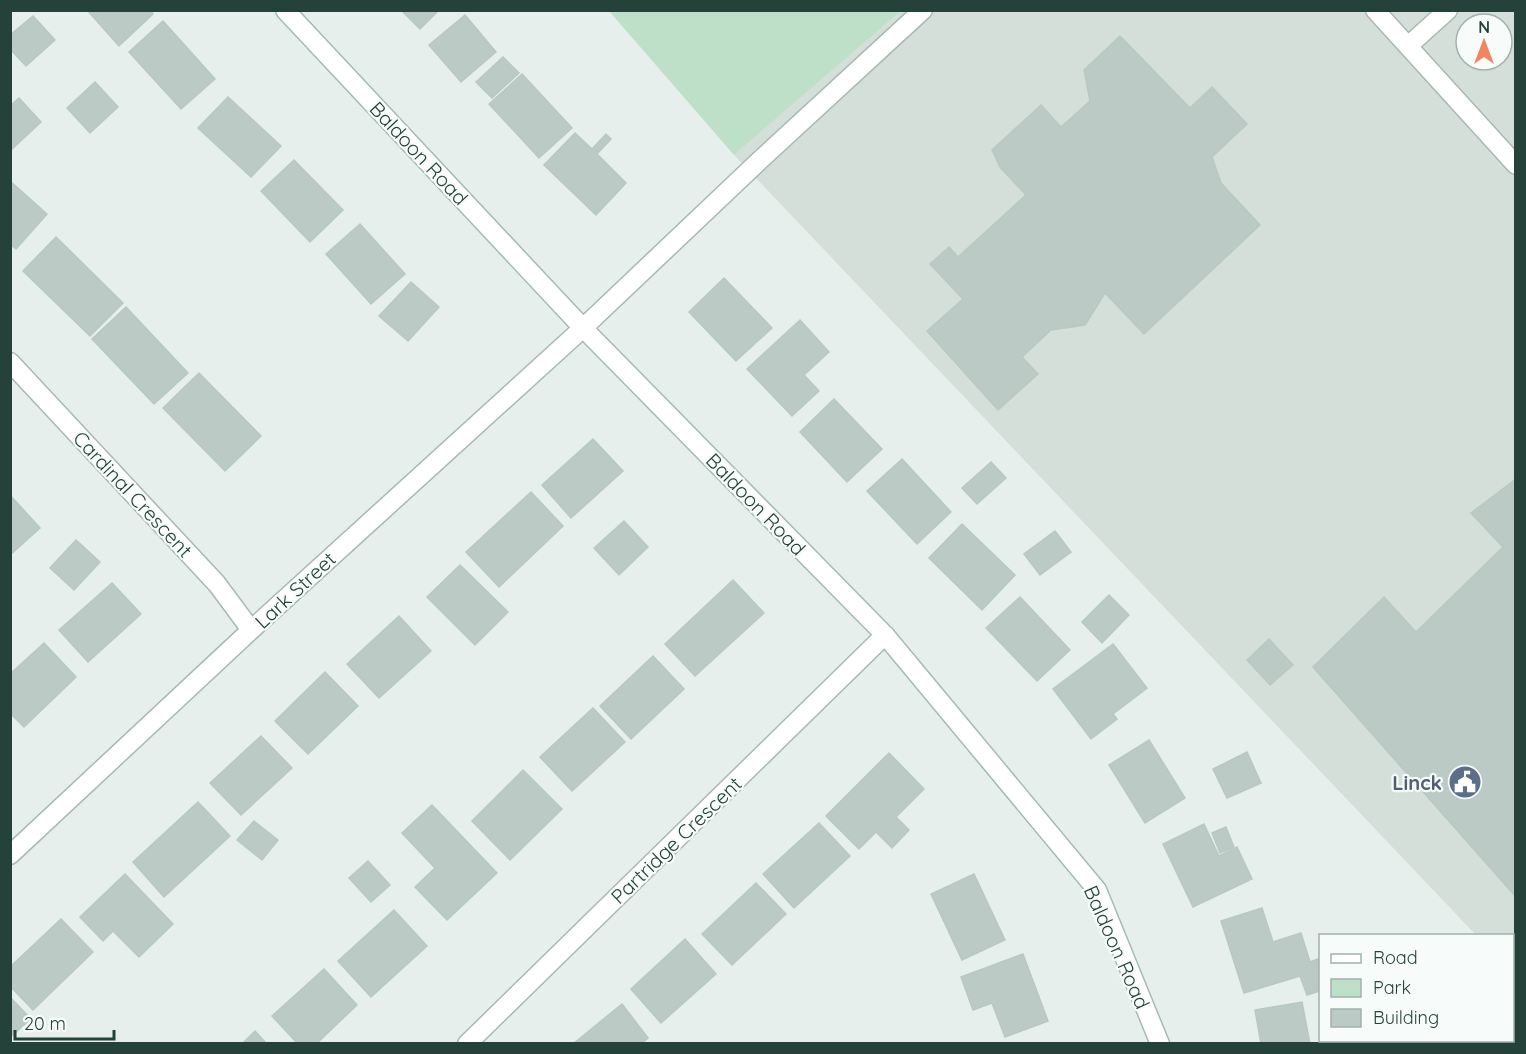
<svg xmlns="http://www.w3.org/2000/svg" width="1526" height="1054" font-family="Quicksand,sans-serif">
	<rect width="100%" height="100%" fill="#e6efeb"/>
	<path fill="#d4dfda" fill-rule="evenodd" d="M901 11H1515V977L1513 973 1512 936 1476 935 734 155ZM1466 24H1502V60H1466Z"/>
	<polygon fill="#bfe0c8" points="609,11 901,11 734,155"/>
	<g fill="#bbcac4" stroke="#b8c9c2" stroke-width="1.5">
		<polygon points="87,10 150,10 153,14 119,46"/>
		<polygon points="401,10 439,10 420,29"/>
		<polygon points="465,15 496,52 461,82 429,45"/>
		<polygon points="33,16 55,40 26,66 10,49 10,35"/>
		<polygon points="163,21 215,79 181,109 129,52"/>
		<polygon points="1120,36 1190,108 1212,87 1247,124 1212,157 1221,183 1260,225 1144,334 1105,293 1085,325 1051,330 1022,357 1038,374 998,410 927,331 963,299 930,264 949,247 958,257 1026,195 1000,167 992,150 1041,105 1061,127 1090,101 1084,70"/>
		<polygon points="503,57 519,73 492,98 476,82"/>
		<polygon points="522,74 572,128 539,158 489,104"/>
		<polygon points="95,82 118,107 90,133 67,108"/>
		<polygon points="228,97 281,146 251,177 198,128"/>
		<polygon points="19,98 41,122 11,150 10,106"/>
		<polygon points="575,133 592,149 606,134 611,139 597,154 626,183 596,215 544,165"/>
		<polygon points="294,160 343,210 310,242 261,191"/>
		<polygon points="10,181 47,214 16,249 10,244"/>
		<polygon points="360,224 405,274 371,304 326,254"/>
		<polygon points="56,237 123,303 90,336 23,271"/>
		<polygon points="724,278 772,328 736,361 689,312"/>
		<polygon points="411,282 439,307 408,341 379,316"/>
		<polygon points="126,307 188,373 154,404 92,339"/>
		<polygon points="800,320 829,352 804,375 819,391 792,416 747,369"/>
		<polygon points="199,373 261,436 225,471 163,408"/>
		<polygon points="834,399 882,449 847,482 800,432"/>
		<polygon points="593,439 623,471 571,518 542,485"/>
		<polygon points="902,459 951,512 917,544 867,491"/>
		<polygon points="991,462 1006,478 977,504 962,488"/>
		<polygon points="1516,479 1516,897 1313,667 1384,597 1416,632 1503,547 1471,513"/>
		<polygon points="531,492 563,526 499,587 466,552"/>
		<polygon points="10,495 40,528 10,555"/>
		<polygon points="624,521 648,547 619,575 594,548"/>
		<polygon points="962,524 1015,575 982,610 929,558"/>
		<polygon points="1055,531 1071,552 1040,575 1024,554"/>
		<polygon points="76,540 100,562 74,590 50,568"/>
		<polygon points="460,565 508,612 475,645 427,597"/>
		<polygon points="733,580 764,613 695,676 665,644"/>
		<polygon points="112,583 141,614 88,662 59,630"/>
		<polygon points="1109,595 1129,615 1102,643 1082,622"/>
		<polygon points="1020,597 1070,650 1037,681 986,628"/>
		<polygon points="399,616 431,651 379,698 347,664"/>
		<polygon points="1269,639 1293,665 1270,685 1247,660"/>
		<polygon points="44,643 76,677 24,727 10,713 10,674"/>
		<polygon points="1113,644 1147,688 1113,714 1117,719 1091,739 1053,689"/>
		<polygon points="653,656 684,689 631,739 600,706"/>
		<polygon points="325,672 358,706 308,754 275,721"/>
		<polygon points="593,708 625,742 572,791 540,757"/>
		<polygon points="261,736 292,768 241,815 210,783"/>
		<polygon points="1149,740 1185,798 1145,823 1109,765"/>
		<polygon points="1247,752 1261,783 1227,798 1213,769"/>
		<polygon points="889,753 924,789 896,817 909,830 892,848 876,832 859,849 826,816"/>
		<polygon points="523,770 562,809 510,860 472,821"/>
		<polygon points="198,802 230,836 164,897 133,862"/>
		<polygon points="432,805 497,873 447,920 415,887 435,868 402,833"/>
		<polygon points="254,821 278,840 262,860 237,840"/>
		<polygon points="819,823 850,856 794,908 763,874"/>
		<polygon points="1204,824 1219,856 1237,847 1252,879 1193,907 1163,844"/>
		<polygon points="1226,827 1234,847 1220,853 1212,833"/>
		<polygon points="368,861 390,885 371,902 349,878"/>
		<polygon points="125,874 173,924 139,957 113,931 103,941 80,917"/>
		<polygon points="974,874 1005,940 962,960 931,894"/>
		<polygon points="756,883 786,914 732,965 702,934"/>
		<polygon points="1262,908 1273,942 1301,933 1310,962 1320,958 1320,991 1307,995 1300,976 1244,993 1221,921"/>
		<polygon points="394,910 427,946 371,997 338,961"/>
		<polygon points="61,919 93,952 33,1010 10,986 10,967"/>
		<polygon points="685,939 716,974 661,1023 631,989"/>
		<polygon points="1023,954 1048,1021 1005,1037 992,1003 973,1010 961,977"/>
		<polygon points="324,969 357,1005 316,1044 298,1044 272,1016"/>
		<polygon points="10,997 31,1019 10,1037"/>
		<polygon points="1302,1002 1310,1044 1261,1044 1255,1010"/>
		<polygon points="622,1004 648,1038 641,1044 573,1044"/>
		<polygon points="255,1031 267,1044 242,1044"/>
	</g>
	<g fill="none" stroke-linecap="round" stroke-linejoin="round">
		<g stroke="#a8b8b2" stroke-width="21">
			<g id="lane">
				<polyline points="1375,10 1516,165"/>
				<polyline points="1408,46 1448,10"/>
				<polyline points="583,328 759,161 923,10"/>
			</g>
		</g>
		<g stroke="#a8b8b2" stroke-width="21">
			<g id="street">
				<polyline points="10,362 217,584 251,630"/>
				<polyline points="10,855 251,630 583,328"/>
				<polyline points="467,1044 885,635"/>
			</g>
		</g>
		<g stroke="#a4bbb3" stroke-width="21">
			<polyline id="secondary" points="285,10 583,328 885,635 1097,890 1160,1044"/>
		</g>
		<use href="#lane" stroke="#fff" stroke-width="18"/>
		<use href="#street" stroke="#fff" stroke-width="18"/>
		<use href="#secondary" stroke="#fff" stroke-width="18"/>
	</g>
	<defs>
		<g id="civic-disc" transform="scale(1.725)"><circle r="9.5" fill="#5c6f8a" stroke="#f7fbf9"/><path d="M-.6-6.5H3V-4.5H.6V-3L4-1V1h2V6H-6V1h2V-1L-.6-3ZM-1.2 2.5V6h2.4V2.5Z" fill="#fff"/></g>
	</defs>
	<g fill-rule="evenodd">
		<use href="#civic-disc" x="1465" y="782"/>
	</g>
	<g text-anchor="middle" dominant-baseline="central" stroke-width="4.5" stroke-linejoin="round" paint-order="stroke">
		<g font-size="20" fill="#24423a" stroke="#f7fbf9">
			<text transform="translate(419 153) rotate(47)">Baldoon Road</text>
			<text transform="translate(133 494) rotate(47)">Cardinal Crescent</text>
			<text transform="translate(756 504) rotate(46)">Baldoon Road</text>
			<text transform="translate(295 590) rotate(-43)">Lark Street</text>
			<text transform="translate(676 840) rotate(-44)">Partridge Crescent</text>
			<text transform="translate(1117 947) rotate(66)">Baldoon Road</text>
		</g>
		<g font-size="20" font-weight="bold" fill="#4e5e75" stroke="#f7fbf9" text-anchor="end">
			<text x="1442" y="782">Linck</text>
		</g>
	</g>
	<rect width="1526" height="1054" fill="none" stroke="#24423a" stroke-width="24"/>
	<rect x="1319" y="934" width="195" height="108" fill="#f7fbf9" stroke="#a3b1ad" stroke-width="1.5"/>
	<rect x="1331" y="954" width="30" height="9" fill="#ffffff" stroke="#a3b1ad" stroke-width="1.5"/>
	<text x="1373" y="964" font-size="18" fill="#24423a">Road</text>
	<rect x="1331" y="979" width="30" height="18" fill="#bfe0c8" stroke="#a3b1ad" stroke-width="1.5"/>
	<text x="1373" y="994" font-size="18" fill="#24423a">Park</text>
	<rect x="1331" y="1009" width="30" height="18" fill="#bbcac4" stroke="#a3b1ad" stroke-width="1.5"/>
	<text x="1373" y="1024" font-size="18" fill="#24423a">Building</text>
	<g transform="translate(1484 42)"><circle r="28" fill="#f7fbf9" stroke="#a3b1ad" stroke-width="1.5"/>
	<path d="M0-4.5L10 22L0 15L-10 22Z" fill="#f4845f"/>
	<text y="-9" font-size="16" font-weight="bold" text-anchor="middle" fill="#24423a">N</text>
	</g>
	<path d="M15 1030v9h99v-9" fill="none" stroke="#24423a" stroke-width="3"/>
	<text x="24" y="1030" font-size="18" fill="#24423a" stroke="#f7fbf9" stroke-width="4.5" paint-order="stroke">20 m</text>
</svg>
